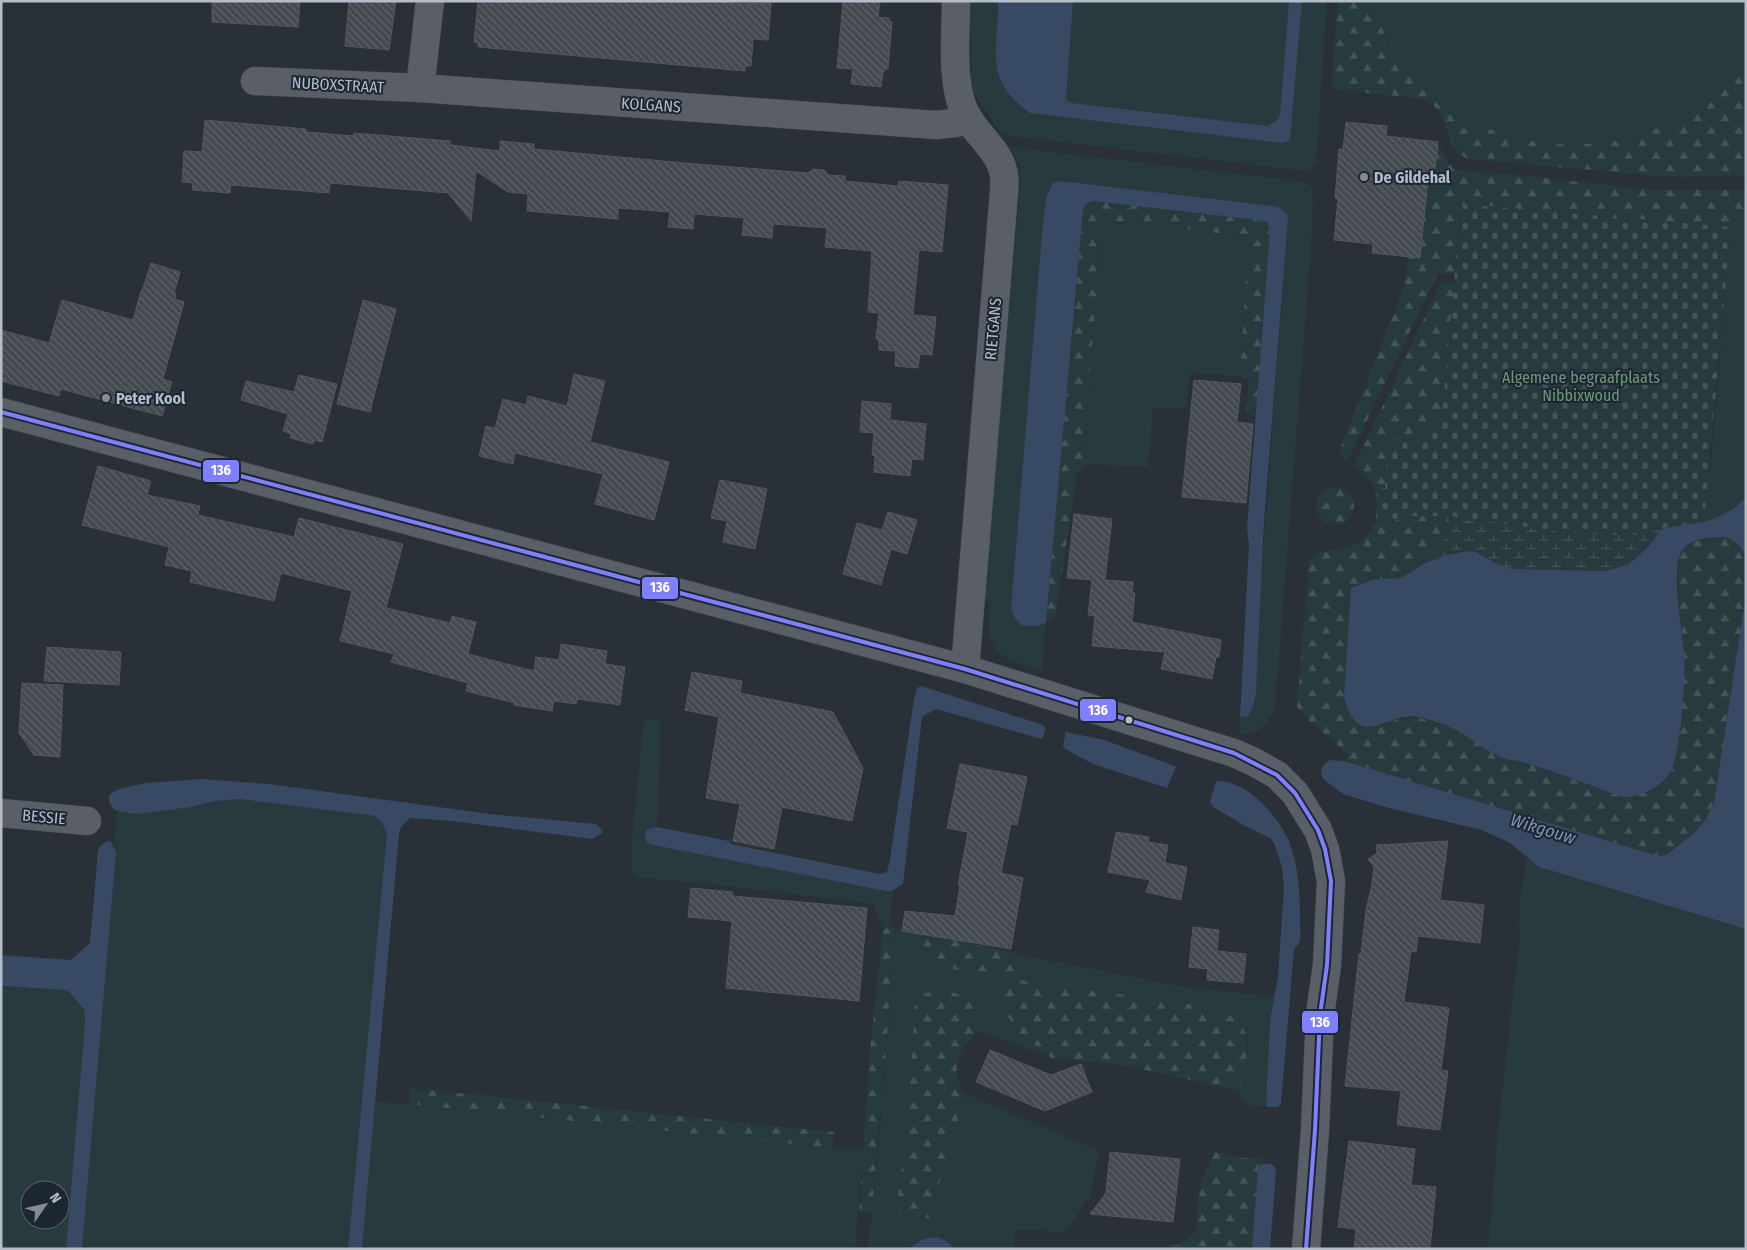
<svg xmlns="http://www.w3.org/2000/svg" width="1747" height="1250" font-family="'Fira Sans Condensed',sans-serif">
	<defs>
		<pattern id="forest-firs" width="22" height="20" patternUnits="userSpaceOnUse" patternTransform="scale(1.25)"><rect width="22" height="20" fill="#273a3e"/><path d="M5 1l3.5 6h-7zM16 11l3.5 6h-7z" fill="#445559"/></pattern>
		<pattern id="wetland-marsh" width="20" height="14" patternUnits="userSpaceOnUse" patternTransform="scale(1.25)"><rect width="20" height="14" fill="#273a3e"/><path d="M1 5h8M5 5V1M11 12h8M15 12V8" fill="none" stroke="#445559"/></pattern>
		<pattern id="cemetery-stones" width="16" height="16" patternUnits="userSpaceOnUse" patternTransform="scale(1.25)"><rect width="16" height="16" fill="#273a3e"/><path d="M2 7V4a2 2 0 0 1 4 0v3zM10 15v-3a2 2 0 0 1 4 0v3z" fill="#445559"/></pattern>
		<pattern id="building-back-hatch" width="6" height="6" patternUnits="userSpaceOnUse" patternTransform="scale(1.25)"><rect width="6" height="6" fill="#444950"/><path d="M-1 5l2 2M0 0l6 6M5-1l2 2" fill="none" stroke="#5d6168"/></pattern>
	</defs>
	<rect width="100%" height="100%" fill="#2a3038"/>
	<g fill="#273a3e" fill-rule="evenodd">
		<polygon points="970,1 998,1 998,76 1010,96 1290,140 1302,1 1327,1 1316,162 1314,166 1306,171 1002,135 974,93 971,84"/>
		<polygon points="1073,1 1289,1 1280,115 1278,120 1268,126 1072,103 1066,100"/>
		<path d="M1372 1H1746V66C1738 72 1729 78 1722 85 1714 91 1708 100 1700 106 1680 119 1650 132 1627 138 1543 160 1460 131 1406 64 1391 45 1378 25 1372 1Z"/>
		<path d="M1009 147 1306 182 1313 189 1311 248 1275 706C1270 721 1256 741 1238 732L1240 717 1248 716 1264 540 1288 219 1060 181 1038 626 1046 622 1042 671C996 658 985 653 990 602L983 601 1021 178 1020 166Z"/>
		<polygon points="1109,220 1243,236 1248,242 1240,376 1190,373 1186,408 1153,408 1148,467 1087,464 1081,469 1103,222"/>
		<path d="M1746 226V498C1727 524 1691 522 1663 528 1656 530 1648 532 1641 534L1449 516 1710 473 1731 227Z"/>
		<polygon points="644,719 661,721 657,827 651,828 648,844 890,892 893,891 889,926 883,930 873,904 736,887 637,877 632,873 632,840"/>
		<path d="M240 799 376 816 381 821 387 833 348 1249H82L116 852 114 845 117 811C150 816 181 807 213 801 222 800 231 800 240 799Z"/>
		<polygon points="1527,857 1539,867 1746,929 1746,1249 1488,1249 1499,1121 1519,945 1520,899"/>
		<path d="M894 927 1020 964 1018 954 1179 986 1274 997 1270 1020 1266 1105 1268 1107C1261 1106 1246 1107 1242 1101 1234 1089 1248 1057 1248 1043 1248 1035 1243 1028 1239 1021L1017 1031 1052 1058 977 1031 980 1022 908 1114 897 1215 929 1218 966 1094 1099 1150 1090 1196 1066 1232 1015 1230V1249H956L946 1241 923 1239 908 1249H868L877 1166 896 931Z"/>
		<path d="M1 986 67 990 84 1009 85 1022 66 1249H1ZM30 1190H60V1220H30Z"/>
		<polygon points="375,1102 409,1104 828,1147 863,1149 855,1249 362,1249"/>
	</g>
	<g fill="url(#forest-firs)">
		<path d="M1338 1H1372C1377 24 1390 43 1404 61 1455 125 1523 154 1604 142 1612 141 1620 140 1627 138 1650 132 1680 119 1700 106 1708 100 1714 91 1722 85 1729 78 1738 72 1746 66V175L1682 177 1634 174 1467 159C1463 156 1458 153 1455 149 1442 127 1447 105 1417 98L1331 89Z"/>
		<polygon points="1438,142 1449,163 1455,169 1468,171 1497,173 1655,190 1746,190 1746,226 1731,227 1461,204 1454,274 1438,273 1347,462 1342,457 1340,449 1404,287 1409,256 1420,257 1429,168 1435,169"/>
		<polygon points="1094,201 1264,221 1268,223 1270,231 1257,417 1246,413 1249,380 1240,376 1248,242 1243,236 1109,220 1103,222 1081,469 1077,473 1055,618 1046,622 1083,210 1087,203"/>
		<polygon points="1447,281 1454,282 1441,428 1426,440 1385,489 1374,488 1368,478 1354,466 1441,283"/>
		<circle cx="1335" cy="506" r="19"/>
		<path d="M1410 516H1449L1443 546 1427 562 1401 578 1372 580 1380 726 1395 720 1416 717 1453 728 1504 759 1524 762 1623 797H1634L1657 785 1679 740 1684 656 1679 608 1677 573 1679 558 1683 550 1693 541 1726 537 1738 544 1746 555V594L1714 803 1706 819 1695 832 1666 855 1658 856 1344 761 1349 755C1332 739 1310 726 1297 707L1309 561 1319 552 1342 549 1359 543 1370 531 1376 521 1389 524 1400 518Z"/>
		<polygon points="889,926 894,927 896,931 872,1213 859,1212 870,1050 883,930"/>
		<polygon points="914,931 1018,954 1020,964 1017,974 1007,977 998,978 928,964 915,953"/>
		<path d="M1020 980 1209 1007C1219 1011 1230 1014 1237 1020 1256 1037 1243 1070 1239 1091L1124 1065 1052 1058 1017 1031 1005 1012V992L1008 983Z"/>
		<path d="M937 989C942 990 948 990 952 992 967 996 984 1012 978 1029 976 1034 970 1039 967 1044 954 1061 953 1077 966 1094L929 1218 896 1215 908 1114 915 1005 924 994Z"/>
		<polygon points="411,1088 834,1132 832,1148 409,1104"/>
		<polygon points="1215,1152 1243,1158 1265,1157 1264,1163 1262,1164 1258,1167 1252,1249 1147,1249 1179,1245 1192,1235 1197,1228 1197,1207 1202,1179"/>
	</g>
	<polygon fill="url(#wetland-marsh)" points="1449,516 1562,532 1641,534 1664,528 1658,533 1650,545 1629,564 1606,571 1512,569 1497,564 1476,552 1468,551 1447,555 1427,562 1443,546"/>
	<polygon fill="url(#cemetery-stones)" points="1461,204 1731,227 1704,522 1664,528 1641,534 1623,535 1562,532 1449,516 1410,516 1400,518 1389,524 1376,521 1377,497 1374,488 1385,488 1389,438 1426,440 1427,427 1441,428"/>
	<g fill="#384963">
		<path d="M998 1H1073L1066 100 1072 103 1268 126 1277 120 1280 115 1289 1H1302L1290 140 1283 143 1030 113C982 79 999 52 998 1Z"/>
		<polygon points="1060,181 1264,205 1279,207 1287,214 1288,219 1264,521 1256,692 1253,706 1248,716 1240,717 1249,544 1247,528 1270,231 1268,223 1264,221 1094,201 1087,203 1083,210 1046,622 1038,626 1021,625 1015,618 1011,608 1043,222 1047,195 1053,183"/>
		<path d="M1746 498V555L1738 544 1726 537C1711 538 1694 537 1683 549 1669 567 1683 631 1684 654 1686 676 1681 762 1667 777 1656 789 1638 798 1623 797 1591 786 1559 773 1526 763 1518 760 1510 761 1503 758 1485 751 1471 738 1454 729 1444 724 1428 719 1417 717 1385 712 1359 753 1344 697L1351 588 1372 580 1401 578 1427 562 1447 555 1468 551 1476 552 1497 564 1512 569 1606 571 1629 564 1650 545 1658 533 1664 528 1704 522 1718 517 1733 509Z"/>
		<polygon points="1746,594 1746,929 1539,867 1510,843 1482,830 1389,808 1343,794 1323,779 1321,772 1322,767 1329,760 1344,761 1658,856 1666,855 1695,832 1706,819 1714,803"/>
		<polygon points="921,686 1043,725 1046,729 1042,739 936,709 922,717 903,884 890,892 648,844 645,840 646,831 651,828 657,827 729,841 731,844 880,874 887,872 890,859 914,699 917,688"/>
		<polygon points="1066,732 1104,740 1175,766 1176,767 1167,788 1093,764 1065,749 1063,745"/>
		<polygon points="201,779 269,784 490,814 596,824 602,830 602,833 592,839 452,821 410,818 401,827 399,834 362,1249 348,1249 387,833 381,821 375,816 240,799 215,801 190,807 139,814 117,811 112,807 109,801 109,796 113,792 119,789 145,783"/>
		<path d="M1218 781C1247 781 1278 816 1289 841 1299 866 1300 897 1300 924 1300 929 1301 935 1300 940 1299 943 1296 947 1294 950L1281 1103 1278 1107H1268L1266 1105 1270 1020 1278 977 1284 887 1282 867 1274 843 1270 838 1247 827 1213 807 1210 801 1216 782Z"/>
		<polygon points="107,841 111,841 116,852 82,1249 66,1249 85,1022 84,1009 67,990 1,986 1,955 71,960 90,943 98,851 100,846"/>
		<path d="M1262 1164C1270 1163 1274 1163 1276 1172L1270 1249H1252L1258 1167Z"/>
		<polygon points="937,1237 946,1241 956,1249 908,1249 923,1239"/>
	</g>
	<g fill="url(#building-back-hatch)" stroke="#52575f">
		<polygon points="212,1 300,1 298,27 212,22"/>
		<polygon points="349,1 396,1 389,50 345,46"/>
		<polygon points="478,1 719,1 742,4 771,3 768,40 753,39 751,66 745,66 745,71 478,47 478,43 474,42"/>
		<polygon points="843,1 880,1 878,17 889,18 889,21 892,22 888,69 885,69 884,72 883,72 881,87 851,84 853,69 837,68"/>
		<polygon points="205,120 306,129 306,132 353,136 354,133 450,141 450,145 500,151 500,141 534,144 534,149 684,163 808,173 813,169 824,170 828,175 845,176 845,181 898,186 899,181 948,185 942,252 919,250 913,315 936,317 932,355 920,354 918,368 895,366 896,351 879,350 879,342 876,338 879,313 868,312 872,251 825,247 827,228 773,224 772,238 742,235 744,218 694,214 693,229 668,227 670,212 618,208 618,219 527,211 528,194 508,192 476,171 471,221 448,193 330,183 329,193 231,185 230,193 192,190 193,183 182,182 184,151 202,152"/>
		<polygon points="1346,122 1387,126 1386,136 1438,142 1435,169 1429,168 1420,258 1372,253 1373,244 1334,240 1338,199 1335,198 1339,149 1343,149"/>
		<polygon points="151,263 180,272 174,293 176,294 175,299 184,302 163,379 172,382 162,416 61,389 59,396 1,381 1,330 49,343 62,300 133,320 141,291 142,291"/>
		<polygon points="363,300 396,309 370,412 337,404"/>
		<polygon points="574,374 605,381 590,442 669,462 654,520 595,504 603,474 515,453 513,464 479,456 486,426 495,428 503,399 526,405 528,396 567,406"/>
		<polygon points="299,375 337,384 322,442 315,440 313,444 290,438 291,434 283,431 288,414 241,400 246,381 294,392"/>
		<polygon points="1194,380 1241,384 1237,422 1253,424 1246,503 1182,497"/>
		<polygon points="862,401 891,404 890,420 926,424 923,460 912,459 910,476 874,472 875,456 872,455 874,433 860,432"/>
		<polygon points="98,466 151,481 147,495 200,506 198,515 294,537 299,518 403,544 386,608 450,623 452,616 476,622 468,654 534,671 536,657 559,660 561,644 607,651 605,664 625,667 620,705 577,699 576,704 554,701 552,711 514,705 515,703 466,691 468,683 391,662 394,654 340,641 352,591 281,573 274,601 190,582 192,571 165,565 169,547 82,525"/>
		<polygon points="720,480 767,489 755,549 723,542 727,521 711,518"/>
		<polygon points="888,512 917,520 907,554 891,549 881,585 843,574 857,523 882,530"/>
		<polygon points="1074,514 1112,519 1105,580 1133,582 1132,593 1135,593 1132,622 1221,640 1219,657 1216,657 1212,679 1161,669 1165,652 1092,646 1095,616 1088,615 1092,580 1067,578"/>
		<polygon points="47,647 121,652 119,685 44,681"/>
		<polygon points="692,672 742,681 740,693 833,712 863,768 852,821 782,807 774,849 733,841 740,804 706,798 719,717 685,710"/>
		<polygon points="22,683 63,685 60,757 34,755 19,733"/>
		<polygon points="960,764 1027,777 1017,825 1011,824 1001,873 1023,878 1011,949 902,931 905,911 955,916 960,885 958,885 968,832 947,828"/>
		<polygon points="1116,832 1149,837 1148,842 1168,845 1165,863 1187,867 1181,900 1146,892 1150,880 1108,872"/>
		<polygon points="1448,841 1440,900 1484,905 1480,943 1418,936 1416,952 1411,951 1404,1002 1449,1008 1441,1070 1448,1071 1440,1130 1397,1125 1401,1091 1345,1086 1359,954 1361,953 1366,910 1372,884 1374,867 1368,859 1377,853 1376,845"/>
		<polygon points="691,888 733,892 733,896 867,908 859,1001 726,988 732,921 688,917"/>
		<polygon points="1193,927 1219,930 1217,951 1246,954 1243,983 1207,980 1208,969 1189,967"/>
		<polygon points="990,1050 1051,1075 1081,1064 1092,1092 1045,1111 976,1082"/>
		<polygon points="1349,1141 1415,1149 1411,1185 1436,1187 1430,1249 1354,1249 1356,1229 1338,1227"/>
		<polygon points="1110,1152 1180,1159 1173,1222 1090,1214 1106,1193"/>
	</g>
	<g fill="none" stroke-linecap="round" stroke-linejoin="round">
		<g stroke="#484c53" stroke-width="29">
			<g id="minor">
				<polyline points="430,1 420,88 936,125 955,123 969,119"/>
				<path d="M956 1C956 35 951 77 963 108 972 133 1001 149 1004 176 1005 181 1004 187 1004 192L965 669"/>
				<polyline points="255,81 420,88"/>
				<polyline points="1,412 965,669 1234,753 1254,762 1277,775 1295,793 1318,830 1325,849 1331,881 1327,965 1320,1015 1315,1130 1306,1249"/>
				<polyline points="1,813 87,821"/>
			</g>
		</g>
		<use href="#minor" stroke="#5a5e66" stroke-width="28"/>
		<g stroke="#1d2633" stroke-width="8">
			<polyline id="bus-1" points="1,412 965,669 1234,753 1277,775 1295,793 1318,830 1325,849 1331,881 1327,965 1320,1015 1315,1130 1306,1249"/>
		</g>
		<use href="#bus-1" stroke="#8080ff" stroke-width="4"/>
	</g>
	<g fill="#848b96" stroke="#1d2633" stroke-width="2">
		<circle cx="1364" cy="177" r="5"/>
		<circle cx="106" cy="398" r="5"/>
	</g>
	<circle fill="#b4bcc9" stroke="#1d2633" stroke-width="2" cx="1129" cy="720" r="4.5"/>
	<g text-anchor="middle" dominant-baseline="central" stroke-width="4" stroke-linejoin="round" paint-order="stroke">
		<g font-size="16" fill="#b4bcc9" stroke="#1d2633">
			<text transform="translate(338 85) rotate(3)">NUBOXSTRAAT</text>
			<text transform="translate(651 105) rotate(4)">KOLGANS</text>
			<text transform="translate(993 329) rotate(-85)">RIETGANS</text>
			<text transform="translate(44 817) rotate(5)">BESSIE</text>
		</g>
		<g font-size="16" font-weight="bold" fill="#b4bcc9" stroke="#1d2633" text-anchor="start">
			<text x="1374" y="177">De Gildehal</text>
			<text x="116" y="398">Peter Kool</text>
		</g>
		<g font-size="16" fill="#6b9a76" stroke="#1d2633">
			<text x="1581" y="377">Algemene begraafplaats<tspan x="1581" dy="18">Nibbixwoud</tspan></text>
		</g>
		<g font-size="18" font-style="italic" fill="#7c92b1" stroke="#1d2633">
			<text transform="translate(1543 829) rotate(17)">Wikgouw</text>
		</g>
	</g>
	<g stroke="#1d2633" stroke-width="2">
		<rect x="202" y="459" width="38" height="24" rx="5" fill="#8080ff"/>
		<rect x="641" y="576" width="38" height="24" rx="5" fill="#8080ff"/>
		<rect x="1079" y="698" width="38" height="24" rx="5" fill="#8080ff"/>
		<rect x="1301" y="1010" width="38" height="24" rx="5" fill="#8080ff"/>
	</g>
	<g font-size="14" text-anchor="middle" font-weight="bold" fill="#fff">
		<text x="221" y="475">136</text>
		<text x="660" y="592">136</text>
		<text x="1098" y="715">136</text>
		<text x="1320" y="1027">136</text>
	</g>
	<rect width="1747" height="1250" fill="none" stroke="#b4bcc9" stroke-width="5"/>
	<g transform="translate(45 1205) rotate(56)"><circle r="24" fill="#1d2633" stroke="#59626f"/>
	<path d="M0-4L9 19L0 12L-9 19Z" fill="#848b96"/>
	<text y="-8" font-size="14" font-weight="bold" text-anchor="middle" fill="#b4bcc9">N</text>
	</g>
</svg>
